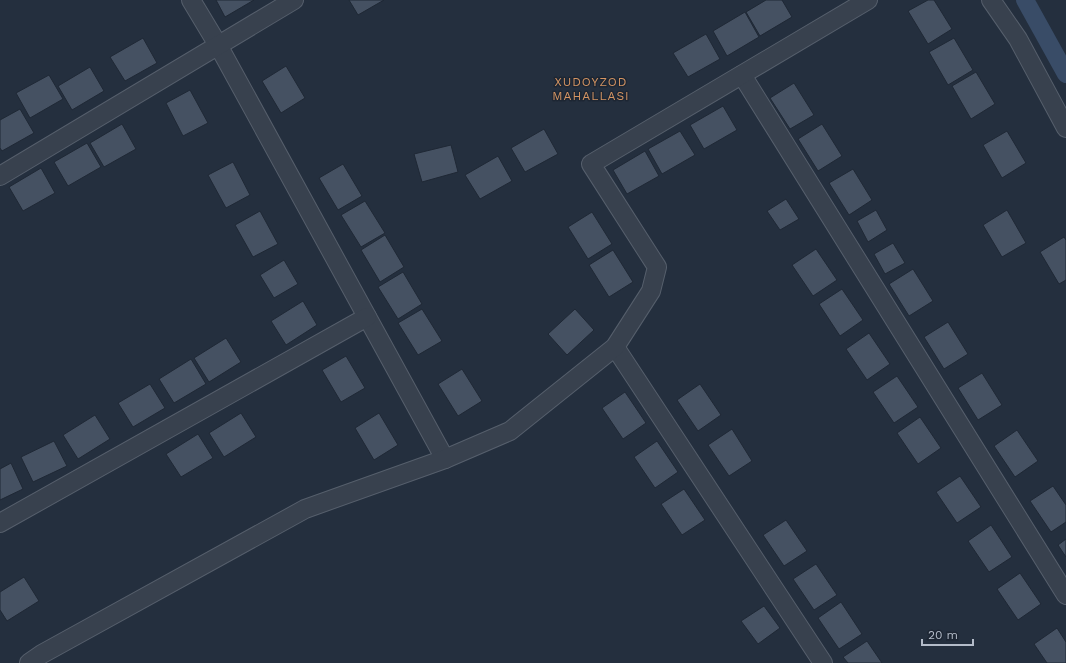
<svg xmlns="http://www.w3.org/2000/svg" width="1066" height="663" font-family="'Work Sans',sans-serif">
	<rect width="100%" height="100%" fill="#242f3e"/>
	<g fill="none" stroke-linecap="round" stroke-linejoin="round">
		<polyline stroke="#394c67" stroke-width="18" points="1025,0 1066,74"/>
	</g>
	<g fill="#455162" stroke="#1f2835">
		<polygon points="216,0 254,0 225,17"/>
		<polygon points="349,0 384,0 358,15"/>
		<polygon points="766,0 782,0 792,17 760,36 746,12"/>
		<polygon points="928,0 934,0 952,29 928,44 908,11"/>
		<polygon points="745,12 759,37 727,56 713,31"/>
		<polygon points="706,34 720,59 688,77 673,53"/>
		<polygon points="143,38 157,63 125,81 110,57"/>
		<polygon points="954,38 973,70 948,85 929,52"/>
		<polygon points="286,66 305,98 281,113 262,81"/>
		<polygon points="90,67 104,91 72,110 58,86"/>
		<polygon points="976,72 995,104 971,119 952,86"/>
		<polygon points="49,75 63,99 30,118 16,93"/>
		<polygon points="794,83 814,115 790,129 770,98"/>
		<polygon points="190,90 208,123 183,136 166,103"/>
		<polygon points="723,106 737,130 704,149 690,125"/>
		<polygon points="20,109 34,133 2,151 0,148 0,120"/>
		<polygon points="122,124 136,149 104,167 90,143"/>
		<polygon points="822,124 842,156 818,171 798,139"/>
		<polygon points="544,129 558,154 525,172 511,148"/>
		<polygon points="680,131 695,155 662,174 648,149"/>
		<polygon points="1007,131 1026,163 1002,178 983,145"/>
		<polygon points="87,143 101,167 68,186 54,162"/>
		<polygon points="451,145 458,172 422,182 414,154"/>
		<polygon points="645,151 659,176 627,194 613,170"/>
		<polygon points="498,156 512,181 480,199 465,175"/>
		<polygon points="233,162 250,195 226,208 208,175"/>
		<polygon points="343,164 362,196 338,210 319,178"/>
		<polygon points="41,168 55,193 23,211 9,187"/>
		<polygon points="853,169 872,200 849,215 829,183"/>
		<polygon points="786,199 799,219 780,230 767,211"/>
		<polygon points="365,201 385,233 361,247 341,215"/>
		<polygon points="876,210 887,230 868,242 857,221"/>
		<polygon points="1007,210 1026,243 1002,257 983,225"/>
		<polygon points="260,211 278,244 253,257 235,225"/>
		<polygon points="592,212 612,244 588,259 568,227"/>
		<polygon points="385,235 404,267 380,282 361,250"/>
		<polygon points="1064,237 1066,240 1066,280 1059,284 1040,252"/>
		<polygon points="893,243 905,263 885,274 874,254"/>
		<polygon points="816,249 837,280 813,296 792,265"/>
		<polygon points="613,250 633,282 609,297 589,265"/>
		<polygon points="284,260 298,284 274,298 260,275"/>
		<polygon points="913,269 933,301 909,316 889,284"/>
		<polygon points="403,272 422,304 398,319 378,287"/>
		<polygon points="842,289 863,320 840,336 819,304"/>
		<polygon points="303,301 317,325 286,345 271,321"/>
		<polygon points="422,309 442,341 418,355 398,323"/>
		<polygon points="575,309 594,330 567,355 548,334"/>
		<polygon points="948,322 968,354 944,369 924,337"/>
		<polygon points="869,333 890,364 867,380 846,349"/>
		<polygon points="226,338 241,362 209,382 194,358"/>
		<polygon points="346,356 365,388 341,402 322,370"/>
		<polygon points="191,359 206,384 174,403 159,379"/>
		<polygon points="462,369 482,401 458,416 438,384"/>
		<polygon points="982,373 1002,405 978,420 958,388"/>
		<polygon points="897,376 918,407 894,423 873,392"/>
		<polygon points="150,384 165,408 133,427 118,403"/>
		<polygon points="700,384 721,415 698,431 677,400"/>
		<polygon points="625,392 646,423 623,439 602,408"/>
		<polygon points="241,413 256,437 224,457 209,433"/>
		<polygon points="379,413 398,445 374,460 355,428"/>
		<polygon points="95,415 110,439 78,459 63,435"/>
		<polygon points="920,417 941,448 918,464 897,433"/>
		<polygon points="732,429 752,461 729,476 708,445"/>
		<polygon points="1017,430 1038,461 1015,477 994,446"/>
		<polygon points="198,434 213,458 181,477 166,454"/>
		<polygon points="54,441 67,466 33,482 21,457"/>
		<polygon points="657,441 678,472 655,488 634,457"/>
		<polygon points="11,463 23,489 0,500 0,469"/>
		<polygon points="960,476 981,507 957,523 936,492"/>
		<polygon points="1053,486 1066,505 1066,522 1051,532 1030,501"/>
		<polygon points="684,489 705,520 682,535 661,504"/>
		<polygon points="786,520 807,551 784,566 763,535"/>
		<polygon points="991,525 1012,557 989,572 968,541"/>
		<polygon points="1066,539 1066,557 1058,545"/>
		<polygon points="816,564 837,595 814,610 793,579"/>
		<polygon points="1020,573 1041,604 1018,620 997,589"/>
		<polygon points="24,577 39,601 7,621 0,610 0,592"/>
		<polygon points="841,602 862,634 839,649 818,618"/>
		<polygon points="764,606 780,628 758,644 741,621"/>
		<polygon points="1057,628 1066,642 1066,663 1047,663 1034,644"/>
		<polygon points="867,641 882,663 848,663 843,657"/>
	</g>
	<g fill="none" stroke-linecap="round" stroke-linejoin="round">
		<g stroke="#565f6c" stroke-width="20">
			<g id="minor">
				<polyline points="191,0 218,45 445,459"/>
				<polyline points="991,0 1018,39 1066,128"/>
				<polyline points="742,75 1066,595"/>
				<polyline points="0,176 294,0"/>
				<polyline points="615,347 823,663"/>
				<polyline points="0,523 367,317"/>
				<polyline points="29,663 42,654 305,509 445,459 510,431 615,347 651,291 657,267 591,164 868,0"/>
			</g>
		</g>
		<use href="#minor" stroke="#38414e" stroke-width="18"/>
	</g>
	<g text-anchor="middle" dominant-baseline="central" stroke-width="3" stroke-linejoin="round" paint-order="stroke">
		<g font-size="12" letter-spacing="1" fill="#d59563" stroke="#1d2633">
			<text x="591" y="82">XUDOYZOD<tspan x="591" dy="14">MAHALLASI</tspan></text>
		</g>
	</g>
	<path d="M922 639v6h51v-6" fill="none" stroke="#b4bcc9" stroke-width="2"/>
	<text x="928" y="639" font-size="12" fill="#b4bcc9" stroke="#1d2633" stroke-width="3" paint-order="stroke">20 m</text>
</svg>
